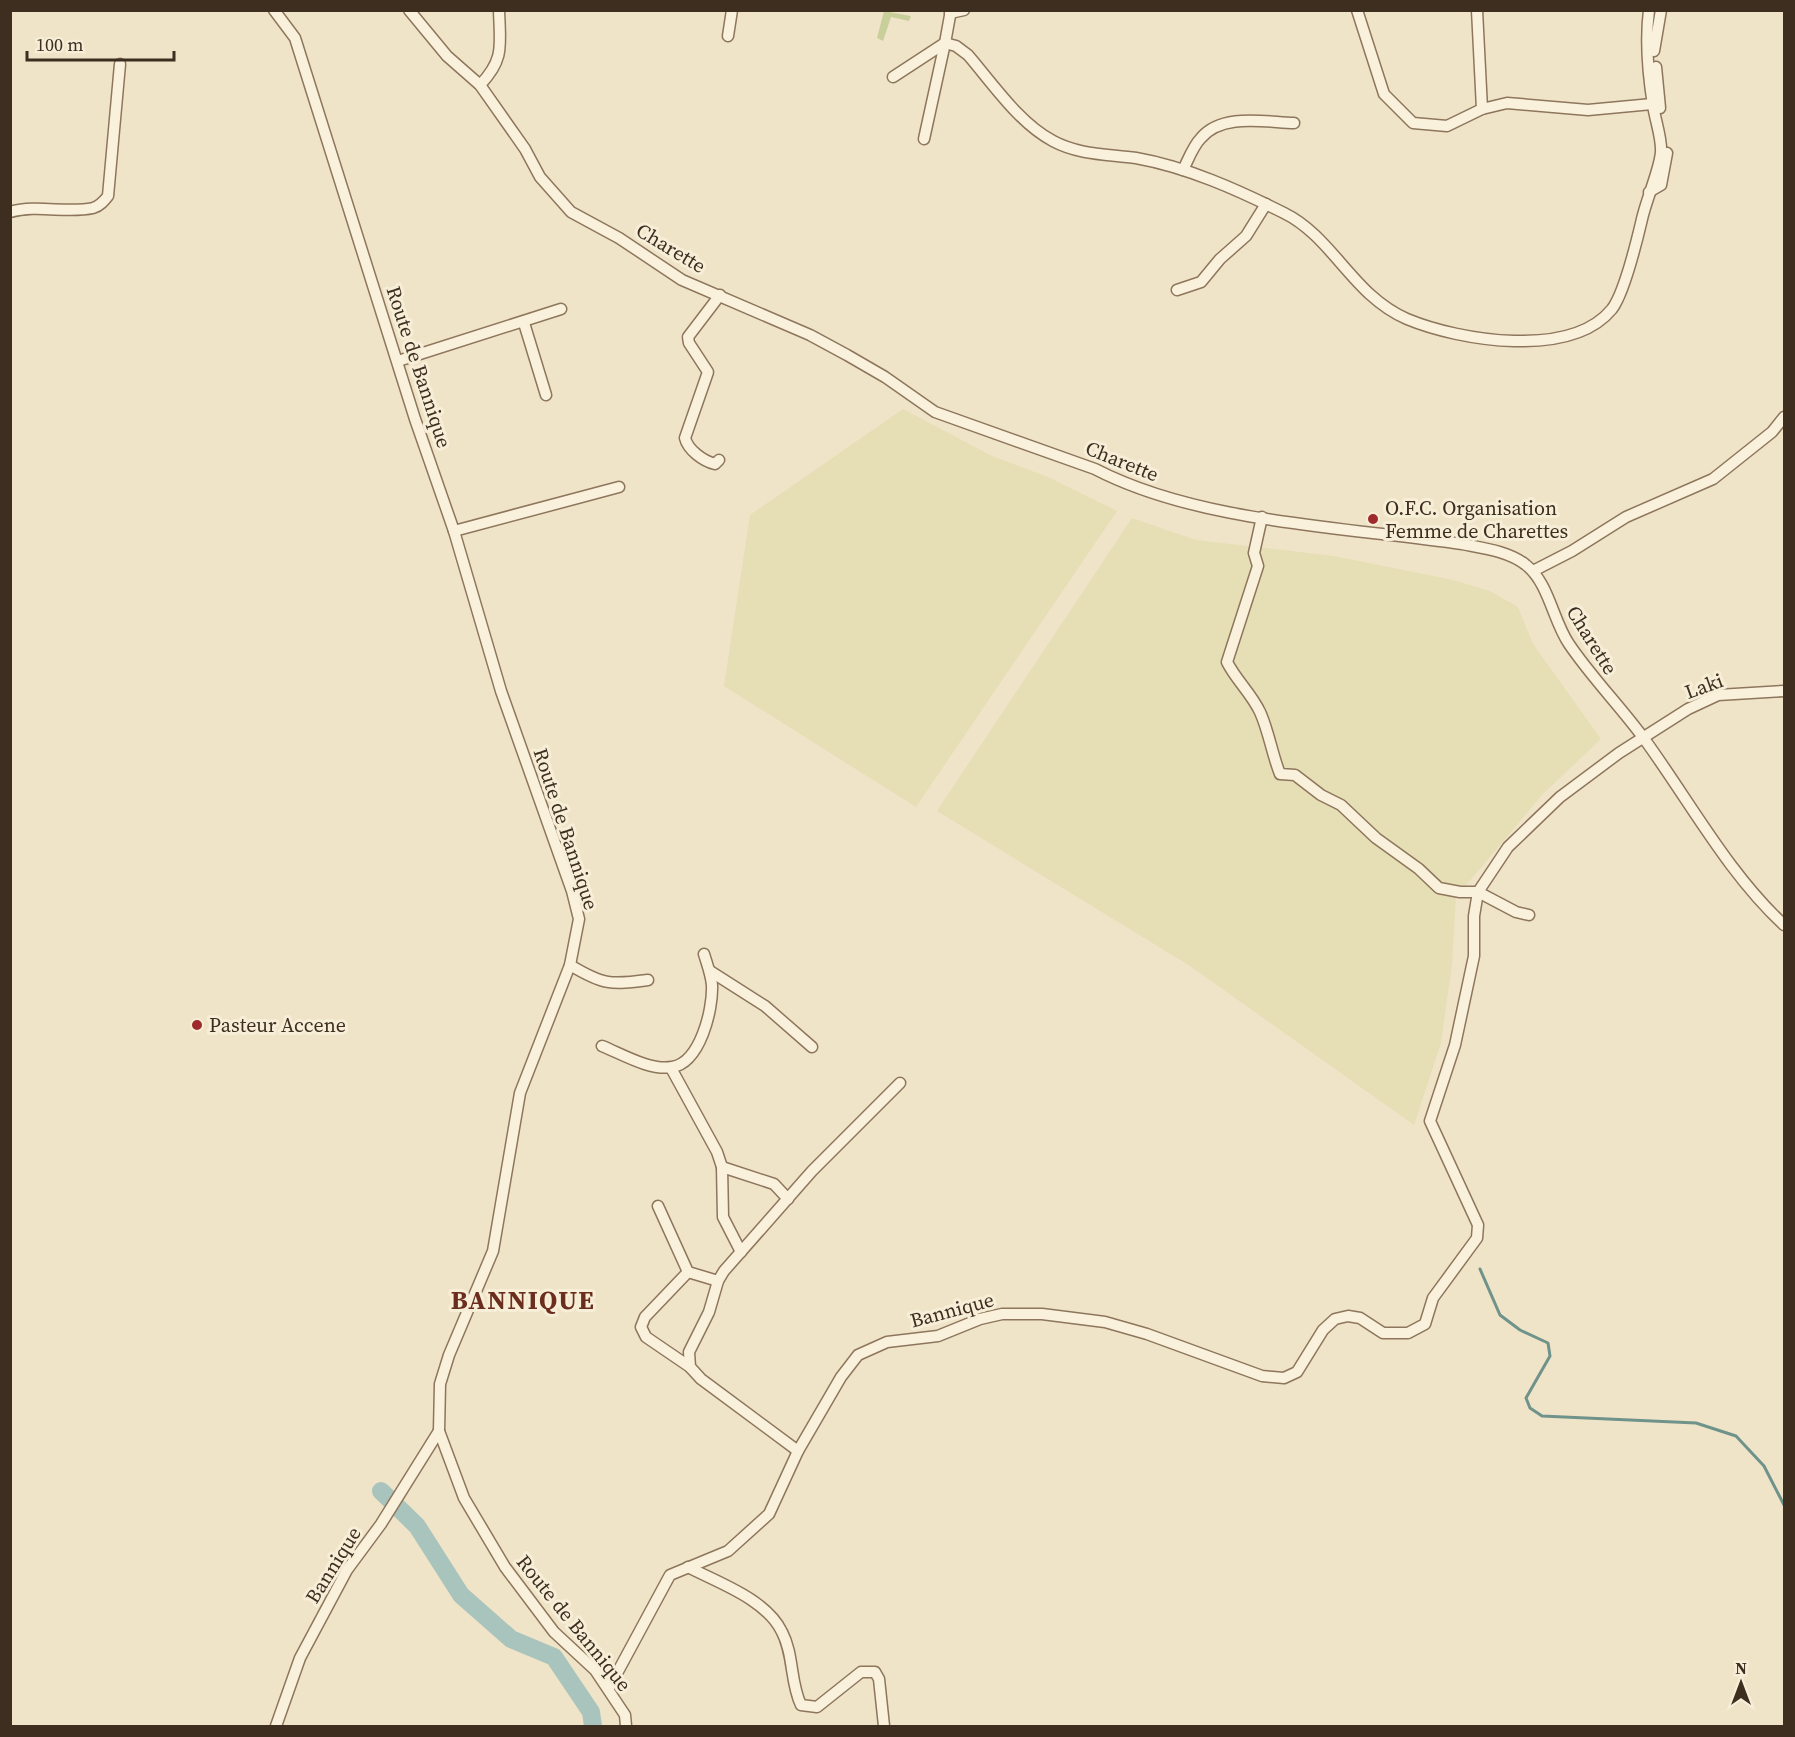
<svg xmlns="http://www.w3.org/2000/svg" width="1795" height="1737" font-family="'Source Serif 4',serif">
	<rect width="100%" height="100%" fill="#f0e4c8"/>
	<g fill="#e6deb5">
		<polygon points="903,409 992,456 1048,477 1117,511 916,807 724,686 750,515"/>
		<polygon points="1132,518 1196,540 1334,556 1453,580 1490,591 1518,607 1533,644 1601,739 1543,794 1456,897 1452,964 1441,1043 1414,1125 1190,966 937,811"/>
	</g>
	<polygon fill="#c9cf9b" points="884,11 911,16 909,21 891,17 883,41 877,38"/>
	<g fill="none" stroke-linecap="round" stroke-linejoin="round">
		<polyline stroke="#6f938a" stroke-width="3" points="1480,1269 1500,1315 1520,1330 1548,1343 1550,1356 1526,1398 1530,1408 1542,1416 1696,1423 1736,1436 1764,1466 1784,1505"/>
		<polyline stroke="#a9c4bc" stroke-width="18" points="381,1491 417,1526 461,1595 511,1639 554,1657 591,1712 593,1726"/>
		<g stroke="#8d765c" stroke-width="13">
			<g id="minor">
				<polyline points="274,10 295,38 415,419 454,531 501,691 572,891 579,919 570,965 520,1093 493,1251 449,1355 440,1384 439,1431 464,1498 505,1567 554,1632 595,1670 625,1715 626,1726"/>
				<path d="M409 10 447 56 480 85 525 149 540 177 571 212 619 238 682 280 810 335 847 355 885 377 935 412 1095 469C1199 523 1346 527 1462 544 1482 548 1509 551 1526 565 1549 583 1553 621 1569 644 1592 678 1621 707 1645 740 1690 802 1728 873 1784 925"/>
				<path d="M951 10 945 43 956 46 968 55C993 84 1019 123 1053 141 1079 155 1107 154 1136 158 1187 167 1238 190 1284 213 1333 237 1353 296 1407 319 1460 341 1571 359 1612 309 1625 292 1637 240 1642 219 1646 200 1660 169 1661 152 1662 138 1655 120 1653 105 1648 74 1645 42 1649 10"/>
				<polyline points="1357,10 1384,94 1413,123 1447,126 1482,109 1507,103 1588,110 1652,104"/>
				<polyline points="1477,10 1482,109"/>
				<polyline points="950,13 964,10"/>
				<polyline points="728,36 732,10"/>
				<polyline points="1654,51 1661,10"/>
				<polyline points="1656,67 1660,108"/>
				<polyline points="893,77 945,43"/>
				<path d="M480 85C505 59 500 45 499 10"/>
				<polyline points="924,139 945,43"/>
				<path d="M1183 170C1188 160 1193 146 1201 138 1222 113 1264 122 1294 123"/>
				<polyline points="1649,192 1661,185 1667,153"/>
				<path d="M10 212C38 204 67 214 93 208 100 206 104 201 108 196L120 64"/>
				<polyline points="1177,290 1201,282 1220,259 1246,236 1266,204"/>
				<polyline points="524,323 546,395"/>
				<polyline points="398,361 561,309"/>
				<path d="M719 460 715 464C703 461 688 450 685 438L708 372 689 343 688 337 720 295"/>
				<path d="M1262 517 1254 553 1258 566 1227 662C1236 680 1251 693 1260 712 1269 732 1272 754 1280 774L1295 775 1321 795 1341 805 1376 838 1419 869 1439 888 1460 892H1478L1516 912 1529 915"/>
				<polyline points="454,531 619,487"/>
				<polyline points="1533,571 1572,551 1626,517 1713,479 1772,432 1784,417"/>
				<path d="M570 965C603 985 611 985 648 980"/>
				<polyline points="710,971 765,1006 812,1047"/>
				<path d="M602 1046C622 1054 650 1071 672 1067 700 1063 713 1010 712 985 711 974 707 964 704 954"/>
				<polyline points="671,1068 717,1152 722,1167 723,1217 741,1252"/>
				<polyline points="722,1167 774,1184 788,1199"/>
				<polyline points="658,1206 688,1272 718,1281"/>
				<polyline points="688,1272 645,1317 641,1327 646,1337 690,1367"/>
				<polyline points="798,1451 701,1379 690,1367 689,1352 709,1312 718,1281 724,1271 812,1171 900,1083"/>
				<path d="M688 1567C719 1583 766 1599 782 1632 794 1655 790 1682 801 1705L817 1707 861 1672H875L879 1679 884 1726"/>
				<polyline points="609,1688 670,1575 728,1551 769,1514 798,1451 841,1377 858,1355 887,1342 938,1336 980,1319 1002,1314 1042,1314 1105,1322 1147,1334 1262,1376 1284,1378 1297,1372 1323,1330 1335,1319 1348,1316 1360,1318 1383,1333 1408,1333 1425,1324 1433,1298 1477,1238 1478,1225 1430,1121 1455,1045 1474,956 1474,916 1478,892 1508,847 1560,797 1619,753 1688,709 1718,695 1784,691"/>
				<polyline points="276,1726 300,1658 347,1570 381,1524 439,1431"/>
			</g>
		</g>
		<use href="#minor" stroke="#faf1dc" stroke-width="10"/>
	</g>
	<g fill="#9e2a2b" stroke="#f7eed8" stroke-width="2">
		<circle cx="1373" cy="519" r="6"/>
		<circle cx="197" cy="1025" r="6"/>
	</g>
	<g text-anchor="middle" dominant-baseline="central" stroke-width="6" stroke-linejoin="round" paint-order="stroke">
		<g font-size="20" fill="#3d2e20" stroke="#f7eed8">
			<text transform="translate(671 248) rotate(31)">Charette</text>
			<text transform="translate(419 367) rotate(72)">Route de Bannique</text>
			<text transform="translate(1122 461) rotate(22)">Charette</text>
			<text transform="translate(1592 640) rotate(58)">Charette</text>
			<text transform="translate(1704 686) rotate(-20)">Laki</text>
			<text transform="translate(566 829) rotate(72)">Route de Bannique</text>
			<text transform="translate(952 1310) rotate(-15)">Bannique</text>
			<text transform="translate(333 1565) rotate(-58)">Bannique</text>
			<text transform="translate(574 1623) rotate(51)">Route de Bannique</text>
		</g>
		<g font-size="20" fill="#3d2e20" stroke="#f7eed8" text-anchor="start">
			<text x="1385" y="508">O.F.C. Organisation<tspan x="1385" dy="23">Femme de Charettes</tspan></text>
			<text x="209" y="1025">Pasteur Accene</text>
		</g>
		<g font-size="26" font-weight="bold" letter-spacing="1.5" fill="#6b2e1e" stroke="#f7eed8">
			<text x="523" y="1300">BANNIQUE</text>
		</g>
	</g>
	<rect width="1795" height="1737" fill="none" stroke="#3d2e20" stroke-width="24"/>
	<g transform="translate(1741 1683)" stroke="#f7eed8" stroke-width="4.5" paint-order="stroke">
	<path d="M0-4.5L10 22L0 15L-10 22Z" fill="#3d2e20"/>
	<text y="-9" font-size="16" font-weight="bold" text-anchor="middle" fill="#3d2e20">N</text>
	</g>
	<path d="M27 51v9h147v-9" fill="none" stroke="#3d2e20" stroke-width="3"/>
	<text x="36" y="51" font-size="18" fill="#3d2e20" stroke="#f7eed8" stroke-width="4.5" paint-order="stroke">100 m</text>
</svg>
